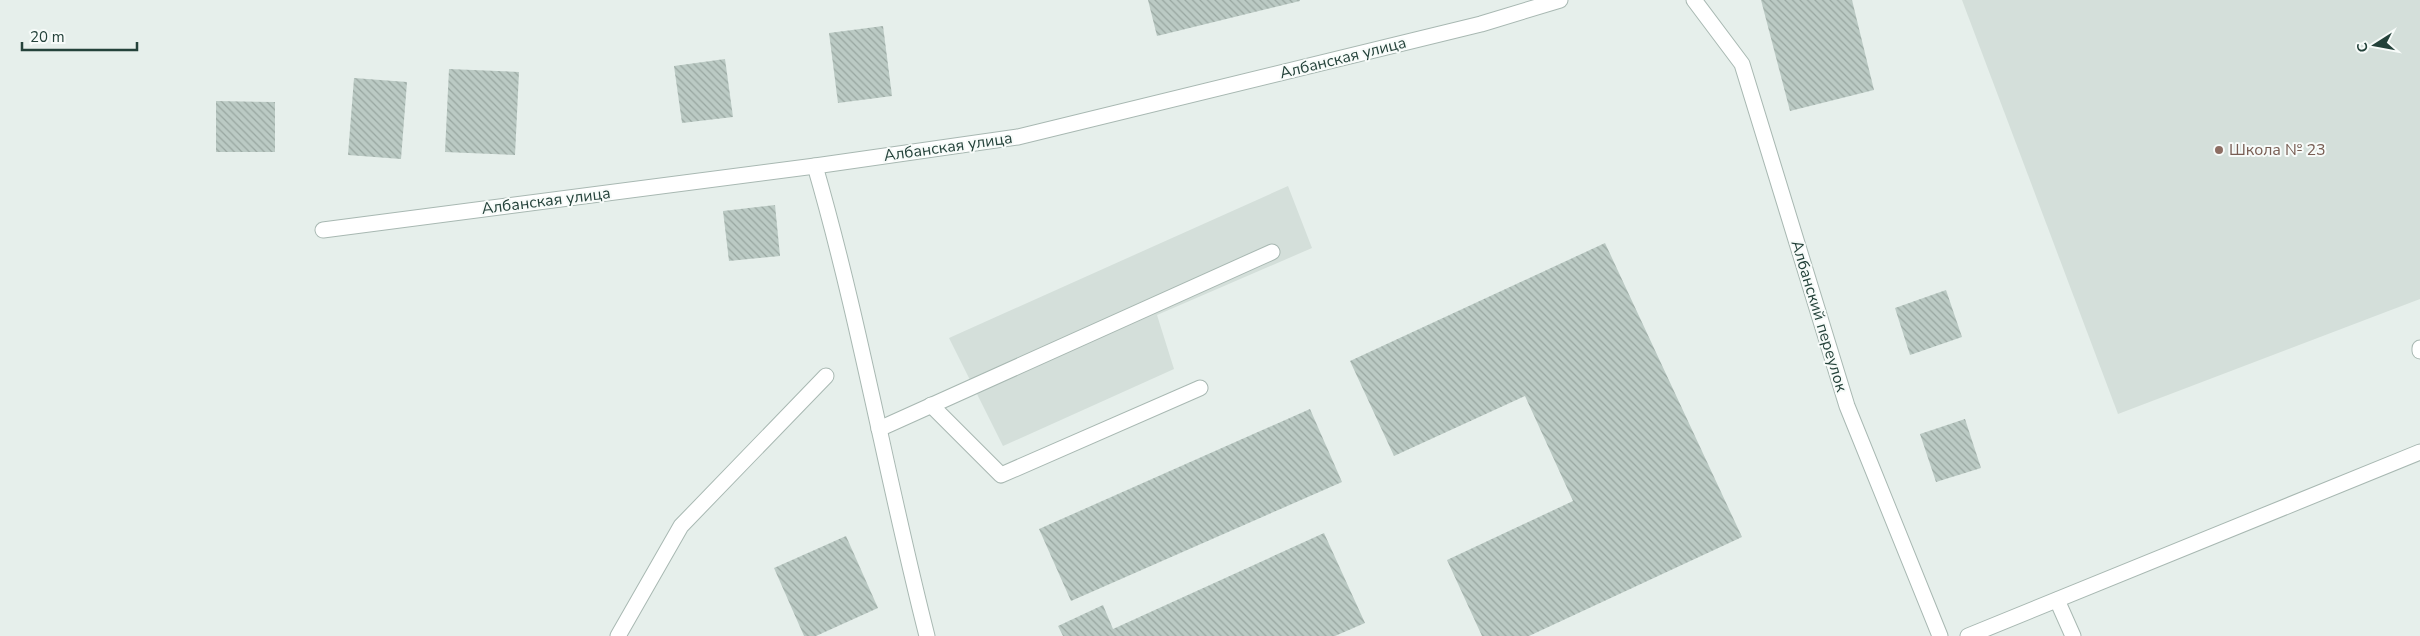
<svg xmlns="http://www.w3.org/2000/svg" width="2420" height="636" font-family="'Nunito Sans',sans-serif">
	<defs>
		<pattern id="building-back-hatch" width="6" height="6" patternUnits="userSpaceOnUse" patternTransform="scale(1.25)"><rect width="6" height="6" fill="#bbcac4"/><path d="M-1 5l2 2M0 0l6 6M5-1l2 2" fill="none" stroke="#98a6a0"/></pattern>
	</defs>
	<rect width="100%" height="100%" fill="#e6efeb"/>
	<g fill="#d4dfda">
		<polygon points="1962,0 2420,0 2420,299 2118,414"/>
		<polygon points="1288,186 1312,248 1157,315 1174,369 1003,446 949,338"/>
	</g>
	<g fill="url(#building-back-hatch)">
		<polygon points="1148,0 1300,0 1300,1 1157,36"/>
		<polygon points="1761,0 1852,0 1874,90 1790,111"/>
		<polygon points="883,26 892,96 838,103 829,33"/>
		<polygon points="725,59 733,117 682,123 674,66"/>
		<polygon points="449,69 519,72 515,155 445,152"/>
		<polygon points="354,78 407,82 401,159 348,155"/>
		<polygon points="216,101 275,102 275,152 216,152"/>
		<polygon points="775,205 780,256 729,261 723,211"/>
		<polygon points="1605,243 1742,537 1529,636 1482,636 1447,560 1573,501 1525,396 1394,456 1350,361"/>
		<polygon points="1946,290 1962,337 1910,355 1895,308"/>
		<polygon points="1310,409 1342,482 1071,601 1039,529"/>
		<polygon points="1965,419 1981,468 1936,482 1920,434"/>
		<polygon points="1324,533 1365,623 1335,636 1063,636 1058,626 1103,605 1113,629"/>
		<polygon points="846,536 878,608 816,636 804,636 774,568"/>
	</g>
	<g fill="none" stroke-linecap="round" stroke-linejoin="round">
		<g stroke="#a8b8b2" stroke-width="17">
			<g id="service">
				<path d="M815 166C860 321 887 480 927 636"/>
				<polyline points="2420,348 2420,351"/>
				<polyline points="931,405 1001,475 1200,388"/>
				<polyline points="879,429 1272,252"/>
				<polyline points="2057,600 2073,636"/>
				<polyline points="618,636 681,526 826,376"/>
				<polyline points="1968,636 2420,452"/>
			</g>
		</g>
		<g stroke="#a8b8b2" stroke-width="17">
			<g id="minor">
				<polyline points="1694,0 1742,64 1847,406 1940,636"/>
				<polyline points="323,230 815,166 1018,137 1481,24 1560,0"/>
			</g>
		</g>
		<use href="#service" stroke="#fff" stroke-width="15"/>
		<use href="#minor" stroke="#fff" stroke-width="15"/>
	</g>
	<circle fill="#8d6e63" stroke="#f7fbf9" stroke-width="2" cx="2219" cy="150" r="5"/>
	<g text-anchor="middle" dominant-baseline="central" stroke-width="4" stroke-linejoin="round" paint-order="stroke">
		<g font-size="16" fill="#24423a" stroke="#f7fbf9">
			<text transform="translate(1343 58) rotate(-14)">Албанская улица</text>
			<text transform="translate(948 147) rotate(-8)">Албанская улица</text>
			<text transform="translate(546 201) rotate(-7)">Албанская улица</text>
			<text transform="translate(1819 316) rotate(73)">Албанский переулок</text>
		</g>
		<g font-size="16" fill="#785e54" stroke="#f7fbf9" text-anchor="start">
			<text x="2229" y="150">Школа № 23</text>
		</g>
	</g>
	<g transform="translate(2375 45) rotate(259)" stroke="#f7fbf9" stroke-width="4" paint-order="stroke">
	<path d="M0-4L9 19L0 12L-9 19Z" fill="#24423a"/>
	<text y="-8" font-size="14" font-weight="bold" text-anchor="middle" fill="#24423a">С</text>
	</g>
	<path d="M22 42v8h115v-8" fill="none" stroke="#24423a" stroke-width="2.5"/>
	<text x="30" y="42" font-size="15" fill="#24423a" stroke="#f7fbf9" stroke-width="4" paint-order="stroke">20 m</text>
</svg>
